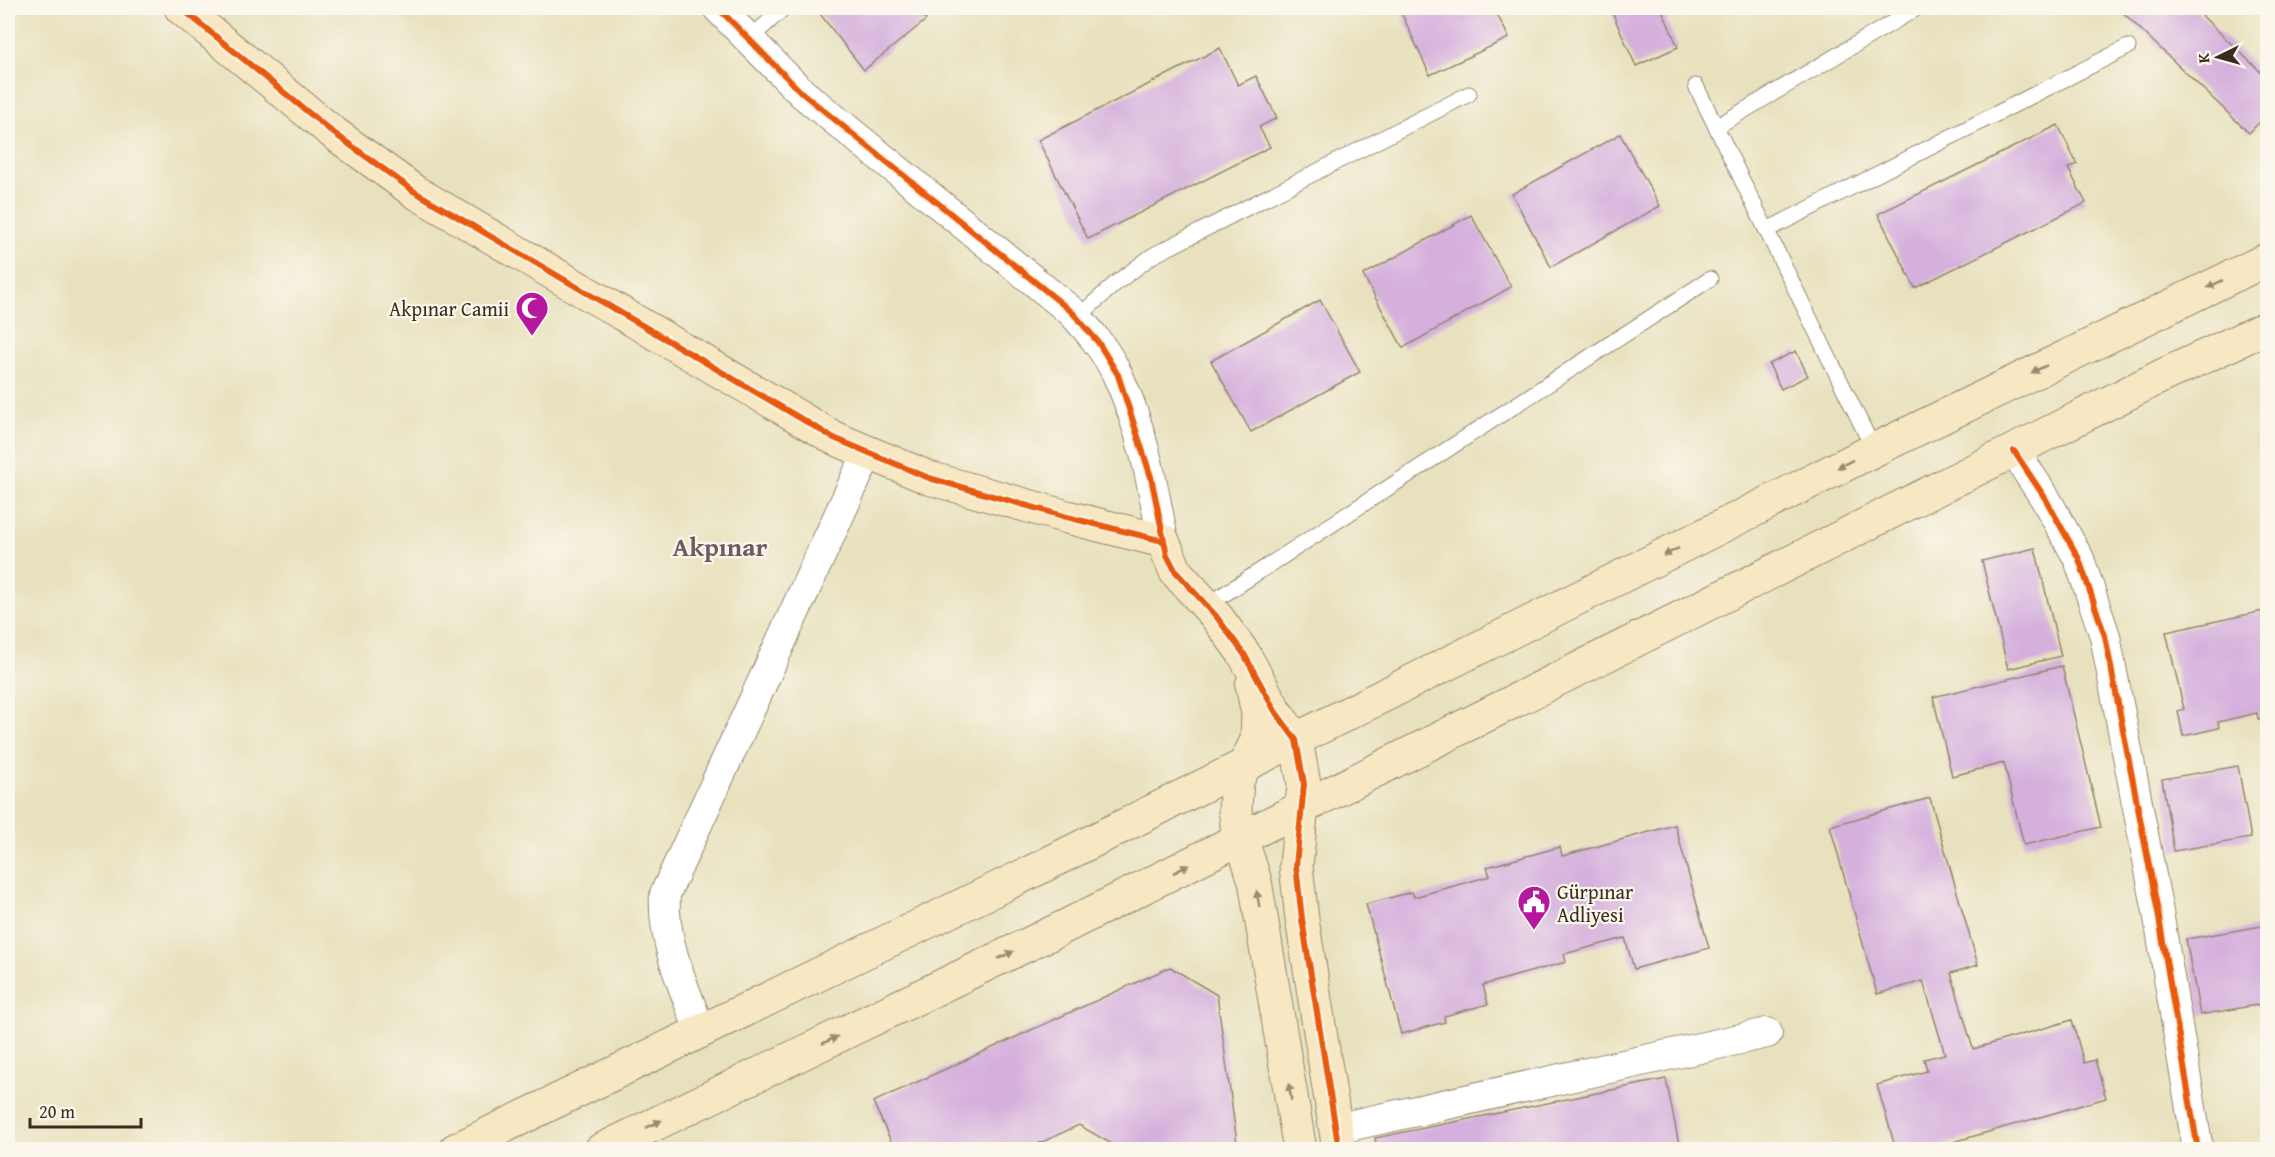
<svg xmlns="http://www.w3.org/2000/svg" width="2275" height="1157" font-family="'Gentium Book Plus',serif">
	<rect width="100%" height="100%" fill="#fbf7ec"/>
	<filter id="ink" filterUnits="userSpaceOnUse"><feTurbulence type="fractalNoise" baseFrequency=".0167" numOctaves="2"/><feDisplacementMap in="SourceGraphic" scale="12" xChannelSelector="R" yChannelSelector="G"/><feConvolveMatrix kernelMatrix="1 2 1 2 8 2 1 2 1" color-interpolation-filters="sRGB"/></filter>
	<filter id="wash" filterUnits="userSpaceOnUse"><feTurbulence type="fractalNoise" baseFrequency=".008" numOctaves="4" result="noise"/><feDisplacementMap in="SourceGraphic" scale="24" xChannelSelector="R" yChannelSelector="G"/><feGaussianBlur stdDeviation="1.35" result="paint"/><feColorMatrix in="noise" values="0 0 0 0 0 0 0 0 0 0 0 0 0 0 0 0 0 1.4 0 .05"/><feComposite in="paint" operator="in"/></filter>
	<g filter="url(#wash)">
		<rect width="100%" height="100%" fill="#e8e1be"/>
		<g id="blocks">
			<g fill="#d5b0dd">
				<polygon points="828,8 916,8 926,20 864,70 820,14"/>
				<polygon points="1399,8 1494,8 1509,38 1430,75"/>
				<polygon points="1610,8 1661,8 1678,47 1636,66"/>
				<polygon points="2118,8 2194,8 2268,79 2268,114 2249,133"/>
				<polygon points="1220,48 1238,85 1256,76 1277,118 1259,127 1270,147 1088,239 1038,140"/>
				<polygon points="2058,125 2077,164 2068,168 2086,203 1915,288 1878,214"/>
				<polygon points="1620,134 1660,206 1551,267 1512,194"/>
				<polygon points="1471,215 1511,287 1403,348 1363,275"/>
				<polygon points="1320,300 1360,372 1251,432 1211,361"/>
				<polygon points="1796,351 1808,376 1781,389 1769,364"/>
				<polygon points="2035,548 2061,656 2008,669 1982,561"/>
				<polygon points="2268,610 2268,717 2258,719 2257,713 2218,722 2219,728 2183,736 2178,711 2184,709 2166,632"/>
				<polygon points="2062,666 2101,827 2024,845 2004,763 1952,776 1933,697"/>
				<polygon points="2238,766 2251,838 2174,851 2162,779"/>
				<polygon points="1930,798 1978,965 1951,973 1973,1049 2072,1020 2084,1063 2095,1060 2106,1098 1926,1150 1896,1150 1877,1085 1927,1071 1924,1059 1945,1054 1923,981 1877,994 1830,826"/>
				<polygon points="1675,825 1709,948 1634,969 1625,938 1564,954 1566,962 1483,985 1488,1004 1444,1016 1445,1022 1401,1034 1366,904 1412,892 1414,897 1490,876 1487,867 1560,847 1562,856"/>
				<polygon points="2268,925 2268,1003 2200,1015 2186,939"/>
				<polygon points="1170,967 1217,995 1238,1150 1122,1150 1079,1125 1025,1150 895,1150 873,1102"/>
				<polygon points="1666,1079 1680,1150 1377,1150 1375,1138"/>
			</g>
		</g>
	</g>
	<g filter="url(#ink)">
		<use href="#blocks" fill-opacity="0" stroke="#92866e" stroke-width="1.5"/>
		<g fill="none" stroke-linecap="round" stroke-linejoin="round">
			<g stroke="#92866e" stroke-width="17">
				<g id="lane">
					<polyline points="748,40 784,8"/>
					<polyline points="1696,86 1874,450"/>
					<polyline points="1716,127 1917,8"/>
					<polyline points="1767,230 2128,47"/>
					<polyline points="1077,318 1116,283 1152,256 1469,94"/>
					<polyline points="1206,606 1710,279"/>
				</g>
			</g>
			<g stroke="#92866e" stroke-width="32">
				<g id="street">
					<path d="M718 8 802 93 1072 312C1090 332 1107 352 1118 376 1142 427 1153 485 1163 541"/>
					<polyline points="2014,451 2045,498 2079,559 2105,636 2158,912 2198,1150"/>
					<path d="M700 1031C684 986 662 943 665 894L868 452"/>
					<polyline points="1335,1129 1767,1033"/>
				</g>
			</g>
			<g stroke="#92866e" stroke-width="35">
				<g id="secondary">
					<polyline points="181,8 331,131 415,192 834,438 929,478 1067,517 1163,541 1176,572 1216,616 1244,654 1275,711 1296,740 1304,784 1296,866 1302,919 1339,1150"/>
					<polyline points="1252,685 1258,714 1257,740 1237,781 1235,808 1237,825 1255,881 1300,1150"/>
					<polyline points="455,1150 1035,870 1874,450 2268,259"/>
					<polyline points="601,1150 1064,927 2164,375 2268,327"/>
				</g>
			</g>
			<use href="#lane" stroke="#fff" stroke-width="15"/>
			<use href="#street" stroke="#fff" stroke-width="30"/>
			<use href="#secondary" stroke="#f7e8c3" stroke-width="33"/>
			<g stroke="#fbf7ec" stroke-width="10">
				<g id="cycleway">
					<polyline points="181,8 331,131 415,192 834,438 929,478 1067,517 1163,541"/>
					<polyline points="718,8 802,93 1072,312 1098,342 1118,375 1151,477 1167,555 1176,572 1216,616 1244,654 1275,711 1296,740 1304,784 1296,866 1302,919 1339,1150"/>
					<polyline points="2014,451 2045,498 2079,559 2105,636 2158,912 2198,1150"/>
				</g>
			</g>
			<use href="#cycleway" stroke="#e8590c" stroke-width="6"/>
		</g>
		<defs><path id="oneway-solid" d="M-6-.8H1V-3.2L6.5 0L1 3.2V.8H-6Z" transform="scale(1.5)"/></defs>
		<g fill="#998970">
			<use href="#oneway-solid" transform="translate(2215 284) rotate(154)"/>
			<use href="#oneway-solid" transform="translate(2039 369) rotate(154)"/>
			<use href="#oneway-solid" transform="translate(1845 464) rotate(153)"/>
			<use href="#oneway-solid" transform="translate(1671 552) rotate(153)"/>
			<use href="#oneway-solid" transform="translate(1181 869) rotate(-27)"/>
			<use href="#oneway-solid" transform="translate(1258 899) rotate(-100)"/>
			<use href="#oneway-solid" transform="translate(1006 955) rotate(-26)"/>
			<use href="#oneway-solid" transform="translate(830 1040) rotate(-26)"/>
			<use href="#oneway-solid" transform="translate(1290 1092) rotate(-99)"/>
			<use href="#oneway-solid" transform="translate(654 1124) rotate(-26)"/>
		</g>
	</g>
	<defs>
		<g id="mosque-pin" transform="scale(1.725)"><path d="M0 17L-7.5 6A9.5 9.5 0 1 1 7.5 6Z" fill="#b5179e" stroke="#fbf7ec"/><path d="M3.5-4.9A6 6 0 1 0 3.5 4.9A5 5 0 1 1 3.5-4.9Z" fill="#fff"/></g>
		<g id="civic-pin" transform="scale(1.725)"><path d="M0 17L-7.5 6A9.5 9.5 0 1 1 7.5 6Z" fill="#b5179e" stroke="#fbf7ec"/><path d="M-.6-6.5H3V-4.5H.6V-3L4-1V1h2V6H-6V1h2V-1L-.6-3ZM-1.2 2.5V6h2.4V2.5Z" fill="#fff"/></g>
	</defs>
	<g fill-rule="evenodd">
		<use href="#mosque-pin" x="532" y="308"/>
		<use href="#civic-pin" x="1534" y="902"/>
	</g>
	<g text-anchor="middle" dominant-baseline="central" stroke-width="4.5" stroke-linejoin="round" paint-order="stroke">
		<g font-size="20" fill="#3b2a1e" stroke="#fbf7ec" text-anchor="end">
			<text x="509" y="308">Akpınar Camii</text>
			<text x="1557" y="891" text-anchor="start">Gürpınar<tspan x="1557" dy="23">Adliyesi</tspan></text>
		</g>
		<g font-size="26" font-weight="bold" fill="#715961" stroke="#fbf7ec">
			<text x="720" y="546">Akpınar</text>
		</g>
	</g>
	<rect width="2275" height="1157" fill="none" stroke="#fbf7ec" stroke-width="30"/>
	<g transform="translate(2218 57) rotate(265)" stroke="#fbf7ec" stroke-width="4.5" paint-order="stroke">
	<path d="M0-4.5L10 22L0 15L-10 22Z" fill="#3b2a1e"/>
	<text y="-9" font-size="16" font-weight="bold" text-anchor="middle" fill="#3b2a1e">K</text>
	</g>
	<path d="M30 1118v9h111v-9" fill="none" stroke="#3b2a1e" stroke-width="3"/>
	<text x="39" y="1118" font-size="18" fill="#3b2a1e" stroke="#fbf7ec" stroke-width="4.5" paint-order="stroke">20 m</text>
</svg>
